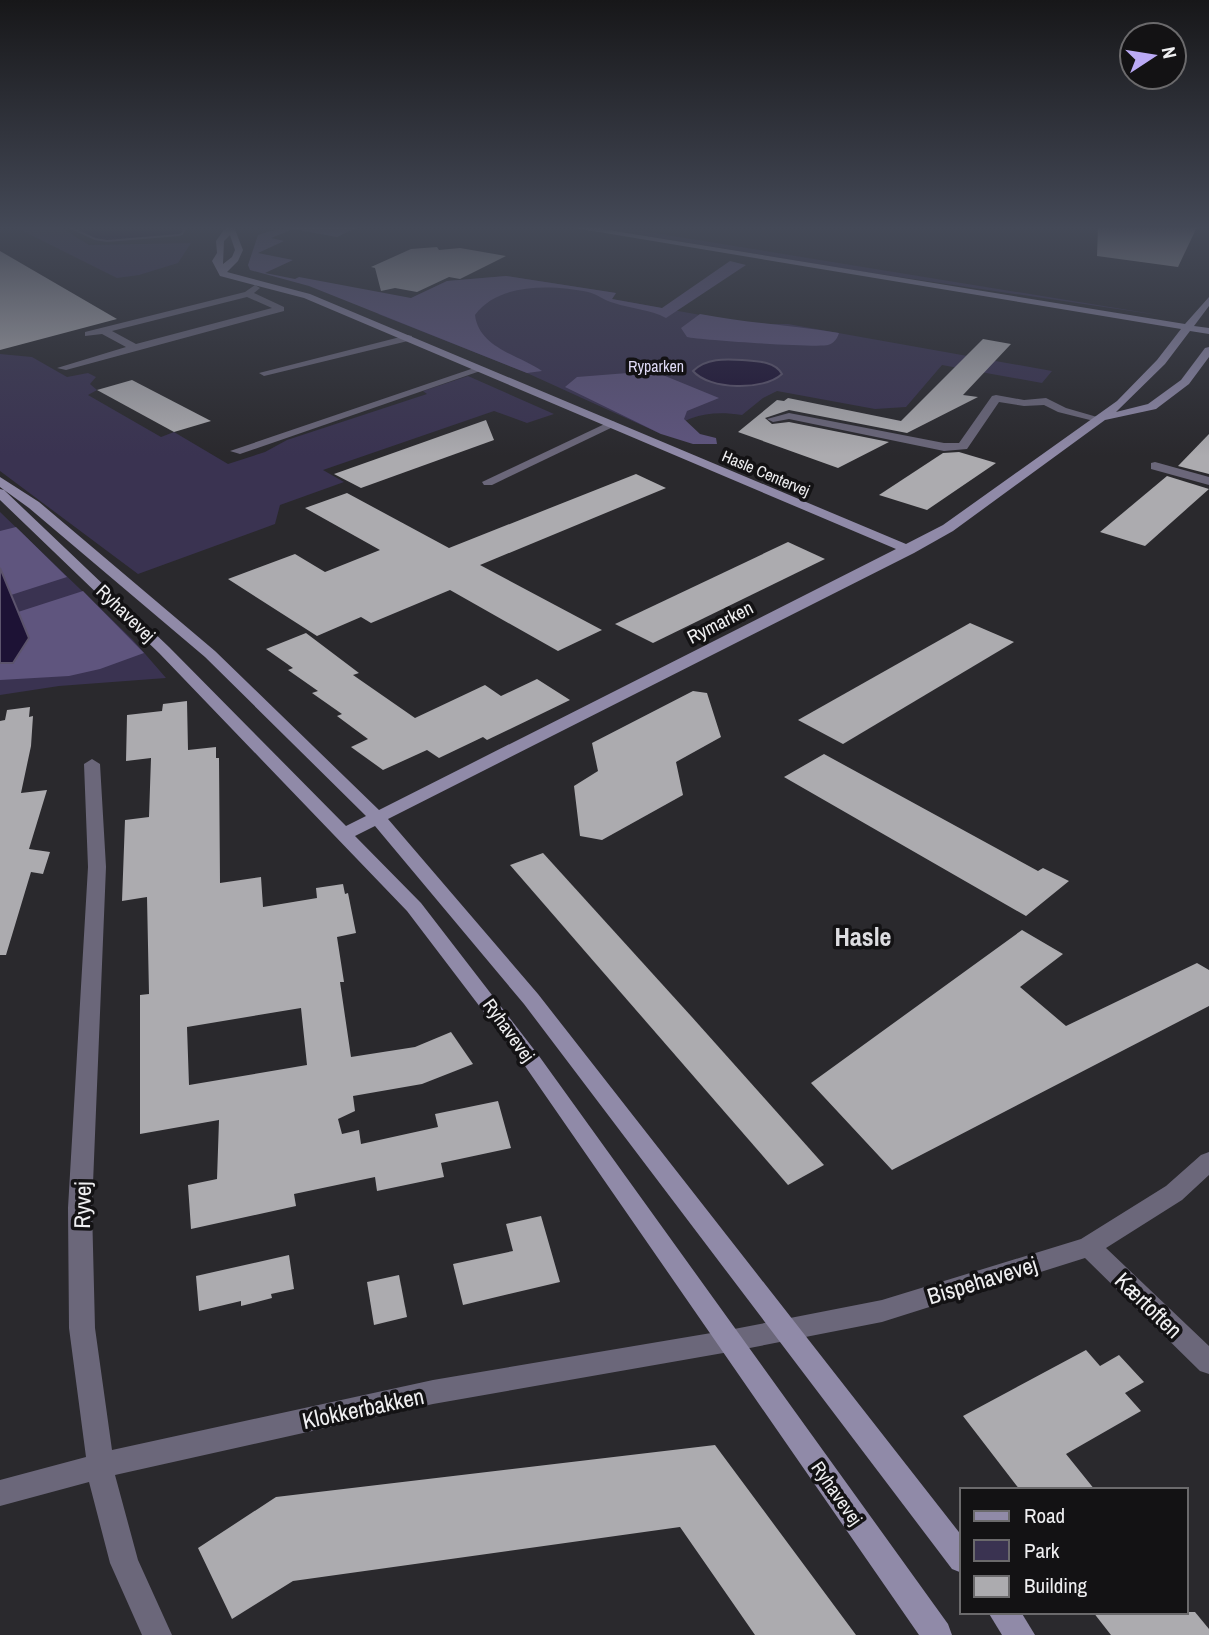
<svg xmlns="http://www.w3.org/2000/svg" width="1209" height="1635" font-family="'Archivo Narrow',sans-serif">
	<rect width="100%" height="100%" fill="#2a292d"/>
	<g fill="#3a3351">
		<polygon points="15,227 60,227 89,245 191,243 178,263 139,275 117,278"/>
		<polygon points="593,227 617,227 1165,316 859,271"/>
		<path d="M506 276 616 293 612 299 750 324H788L1052 371 1042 383 942 365 906 407 875 409 777 391 763 398 742 415C708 410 690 416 661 434L527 373 378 314 447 281Z"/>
		<polygon points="0,354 32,357 67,377 88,373 96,377 90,384 97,390 88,395 161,437 174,432 228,464 265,452 287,440 427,394 423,391 468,376 554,414 527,423 494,411 323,470 344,482 280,505 275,524 138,574 0,471"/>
		<polygon points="0,512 133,640 166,678 59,686 0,695"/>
	</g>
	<g fill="#5f557e">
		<path d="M313 227H358L337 237 293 229 271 238 284 241 258 253 293 260 265 273 295 279 299 277 411 298 447 281 506 276 616 293 612 299 662 308 730 261 746 265 666 318C650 309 631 309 614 303 605 301 597 294 588 292 553 285 499 282 475 315 479 348 519 355 542 371L527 373 309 286 250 270 248 265 258 235C275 228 294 228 313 227Z"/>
		<path d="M700 314C746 323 792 325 839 333 837 339 834 343 828 345 819 348 699 340 687 337L681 328Z"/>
		<polygon points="653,371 719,398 687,411 684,419 700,434 716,438 717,444 693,444 661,434 565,387 577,377"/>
		<polygon points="16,527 67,577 11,595 0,568 0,531"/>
		<polygon points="83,591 144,653 100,669 69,676 0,680 0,663 13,662 29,638 18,612"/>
	</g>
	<g fill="#1d1235" stroke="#5c546d" stroke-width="2">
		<polygon points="69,227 185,227 182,234 179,235 107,241 95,239"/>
		<path d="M742 360C756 361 775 361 782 374 764 391 709 390 693 371 706 358 725 359 742 360Z"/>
		<polygon points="0,568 29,638 13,663 0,663"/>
	</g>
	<g fill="#acabaf" fill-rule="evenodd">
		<polygon points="1098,227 1197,227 1178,267 1097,256"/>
		<polygon points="437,247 439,250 460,248 506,256 460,279 449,277 417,292 395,288 381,291 375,268 371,267 411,249"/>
		<polygon points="0,251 117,319 0,350"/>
		<polygon points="983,339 1011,344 963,395 978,397 907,433 789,410 765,418 772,424 789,422 889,442 838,468 738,432 777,400 784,401 788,398 901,421"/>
		<polygon points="132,380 211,421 174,432 97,390"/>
		<polygon points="486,420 494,440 361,488 334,474"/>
		<polygon points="1209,434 1209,474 1178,466"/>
		<polygon points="959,452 996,463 927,510 879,495 943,453"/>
		<polygon points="636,474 666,488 480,565 602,630 558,651 450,590 371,623 361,617 317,636 228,579 295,554 325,572 380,550 305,508 347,493 449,548"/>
		<polygon points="1167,476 1209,489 1145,546 1100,532"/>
		<polygon points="788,542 825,559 653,643 615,624"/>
		<polygon points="970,623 1014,642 843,744 798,720"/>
		<polygon points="306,633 359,673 353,675 415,718 485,685 501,696 537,679 570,700 487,740 483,737 439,758 427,750 383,770 351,747 368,739 337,716 342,714 312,693 318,691 288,670 293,668 266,649"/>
		<polygon points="693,691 707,693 721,737 676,762 683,795 602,840 580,836 574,786 598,771 592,743"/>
		<path d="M187 701 188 750 216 747V758H219L220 883 261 877 263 907 317 898 316 888 343 884 345 894 348 893 356 933 337 937 344 982H340L351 1057 415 1047 451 1032 473 1064 422 1084 353 1096 355 1111 338 1119 342 1134 359 1130 361 1144 438 1127 435 1114 498 1101 511 1148 441 1163 444 1177 377 1191 375 1177 294 1194 296 1206 191 1229 188 1185 217 1179 219 1120 140 1134V995L149 994 147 897 122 901 125 820 149 817 151 758 126 761 127 715 162 711 163 704ZM301 1008 307 1065 189 1085 187 1027Z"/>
		<polygon points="30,707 29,717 33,716 31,746 21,793 47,790 29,849 50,852 43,874 31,872 6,955 0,955 0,721 5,720 7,710"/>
		<polygon points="824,754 1038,871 1043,868 1069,881 1026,916 784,777"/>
		<polygon points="543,853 691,1016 824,1165 788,1185 510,865"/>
		<polygon points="1022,930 1063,954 1020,987 1066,1026 1197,963 1209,970 1209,1006 892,1170 811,1083"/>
		<polygon points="541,1216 560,1282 463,1305 453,1264 513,1251 506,1224"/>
		<polygon points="289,1255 294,1289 271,1294 272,1298 241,1306 241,1301 199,1311 196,1276"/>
		<polygon points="399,1275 407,1317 374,1325 367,1282"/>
		<polygon points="1086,1350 1100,1366 1119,1355 1144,1382 1125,1393 1141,1411 1066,1454 1095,1490 1020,1490 963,1416"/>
		<polygon points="715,1445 856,1635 755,1635 680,1527 293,1581 232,1619 198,1548 276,1497"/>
		<polygon points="1093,1612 1195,1612 1209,1629 1209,1635 1111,1635"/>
	</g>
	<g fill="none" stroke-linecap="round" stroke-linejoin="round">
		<g fill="#6b677a" fill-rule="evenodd">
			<path d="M255 285 260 288 254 293 284 307V311L66 370 57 368 126 347 102 334 85 336V332L245 292ZM247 297 272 308 136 344 112 331Z"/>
			<polygon points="408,335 412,336 412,340 264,376 259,373"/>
			<polygon points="477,367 486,369 240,454 230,451"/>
			<polygon points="996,395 1024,400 1046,398 1066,408 1104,419 1098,422 1058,412 1044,405 1024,406 999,402 967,449 944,451 789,419 773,422 767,419 789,413 944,443 959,443 992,396"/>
			<polygon points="611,421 615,422 615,426 492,485 484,485 482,482"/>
			<polygon points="1155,462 1209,477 1209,485 1151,469 1151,463"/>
			<polygon points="92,759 100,764 106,867 92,1208 95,1328 112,1450 433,1380 729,1330 882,1300 1081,1239 1166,1186 1201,1155 1209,1152 1209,1175 1182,1200 1106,1248 1209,1346 1209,1374 1200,1371 1085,1258 882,1322 729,1352 433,1404 115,1475 138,1560 172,1635 142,1635 110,1563 89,1482 0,1506 0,1480 86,1457 69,1328 68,1208 88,867 84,764"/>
		</g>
		<g fill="#908aa8" fill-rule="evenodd">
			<path d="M226 227H234L243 250 238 261 227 272 310 294 906 544 943 525 1117 401 1157 360 1181 329 569 227H590L1185 324 1209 297V306L1194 326 1209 328V334L1190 331 1165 364 1116 412 1148 404 1181 380 1205 348 1209 347V357L1189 384 1156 409 1105 420 953 531 914 553 388 819 538 994 962 1536V1573L952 1569 524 1004 375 826 355 836 421 903 539 1056 948 1624 952 1635H919L525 1066 407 911 159 653 0 500V489L4 490 169 647 346 826 366 816 205 657 29 508 0 487V477L39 502 215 651 379 810 896 549 304 298 220 276 212 261 217 253 216 241ZM230 235 235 250 232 257 223 264 224 241Z"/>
			<polygon points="988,1612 1021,1612 1035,1635 1002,1635"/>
		</g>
	</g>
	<linearGradient id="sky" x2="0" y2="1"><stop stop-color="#171719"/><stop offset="0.5" stop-color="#444957"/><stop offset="1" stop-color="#444957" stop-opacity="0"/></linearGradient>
	<rect width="1209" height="456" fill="url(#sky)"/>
	<g text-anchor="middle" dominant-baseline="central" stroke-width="7" stroke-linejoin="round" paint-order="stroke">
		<g font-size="16" fill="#ded9f5" stroke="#131214">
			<text x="656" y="366">Ryparken</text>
		</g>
		<g font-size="16" fill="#efeff1" stroke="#131214">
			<text transform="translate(766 473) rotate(23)">Hasle Centervej</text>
		</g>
		<g font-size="19" fill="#efeff1" stroke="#131214">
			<text transform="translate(126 613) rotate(44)">Ryhavevej</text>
			<text transform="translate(720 622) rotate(-27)">Rymarken</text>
			<text transform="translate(509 1030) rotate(54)">Ryhavevej</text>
			<text transform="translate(837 1493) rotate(55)">Ryhavevej</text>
		</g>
		<g font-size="23" fill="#efeff1" stroke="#131214">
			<text transform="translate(82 1205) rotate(-89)">Ryvej</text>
			<text transform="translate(982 1280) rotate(-17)">Bispehavevej</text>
			<text transform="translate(1149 1305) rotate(44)">Kærtoften</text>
			<text transform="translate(363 1408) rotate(-12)">Klokkerbakken</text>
		</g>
		<g font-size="26" font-weight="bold" fill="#dddde1" stroke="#131214">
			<text x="863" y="936">Hasle</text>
		</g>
	</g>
	<rect x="960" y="1488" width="228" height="126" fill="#131214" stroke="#6b6a6c" stroke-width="2"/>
	<rect x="974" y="1511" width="35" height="10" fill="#908aa8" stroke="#6b6a6c" stroke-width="2"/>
	<text x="1024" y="1523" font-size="21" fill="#efeff1">Road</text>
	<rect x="974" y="1540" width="35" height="21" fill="#3a3351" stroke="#6b6a6c" stroke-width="2"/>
	<text x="1024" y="1558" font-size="21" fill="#efeff1">Park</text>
	<rect x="974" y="1576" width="35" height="21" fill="#acabaf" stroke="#6b6a6c" stroke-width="2"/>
	<text x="1024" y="1593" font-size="21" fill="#efeff1">Building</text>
	<g transform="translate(1153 56) rotate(78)"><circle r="33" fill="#131214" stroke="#6b6a6c" stroke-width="2"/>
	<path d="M0-5L12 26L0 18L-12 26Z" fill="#bbaaf6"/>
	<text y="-10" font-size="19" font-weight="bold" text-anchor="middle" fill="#efeff1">N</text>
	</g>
</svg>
